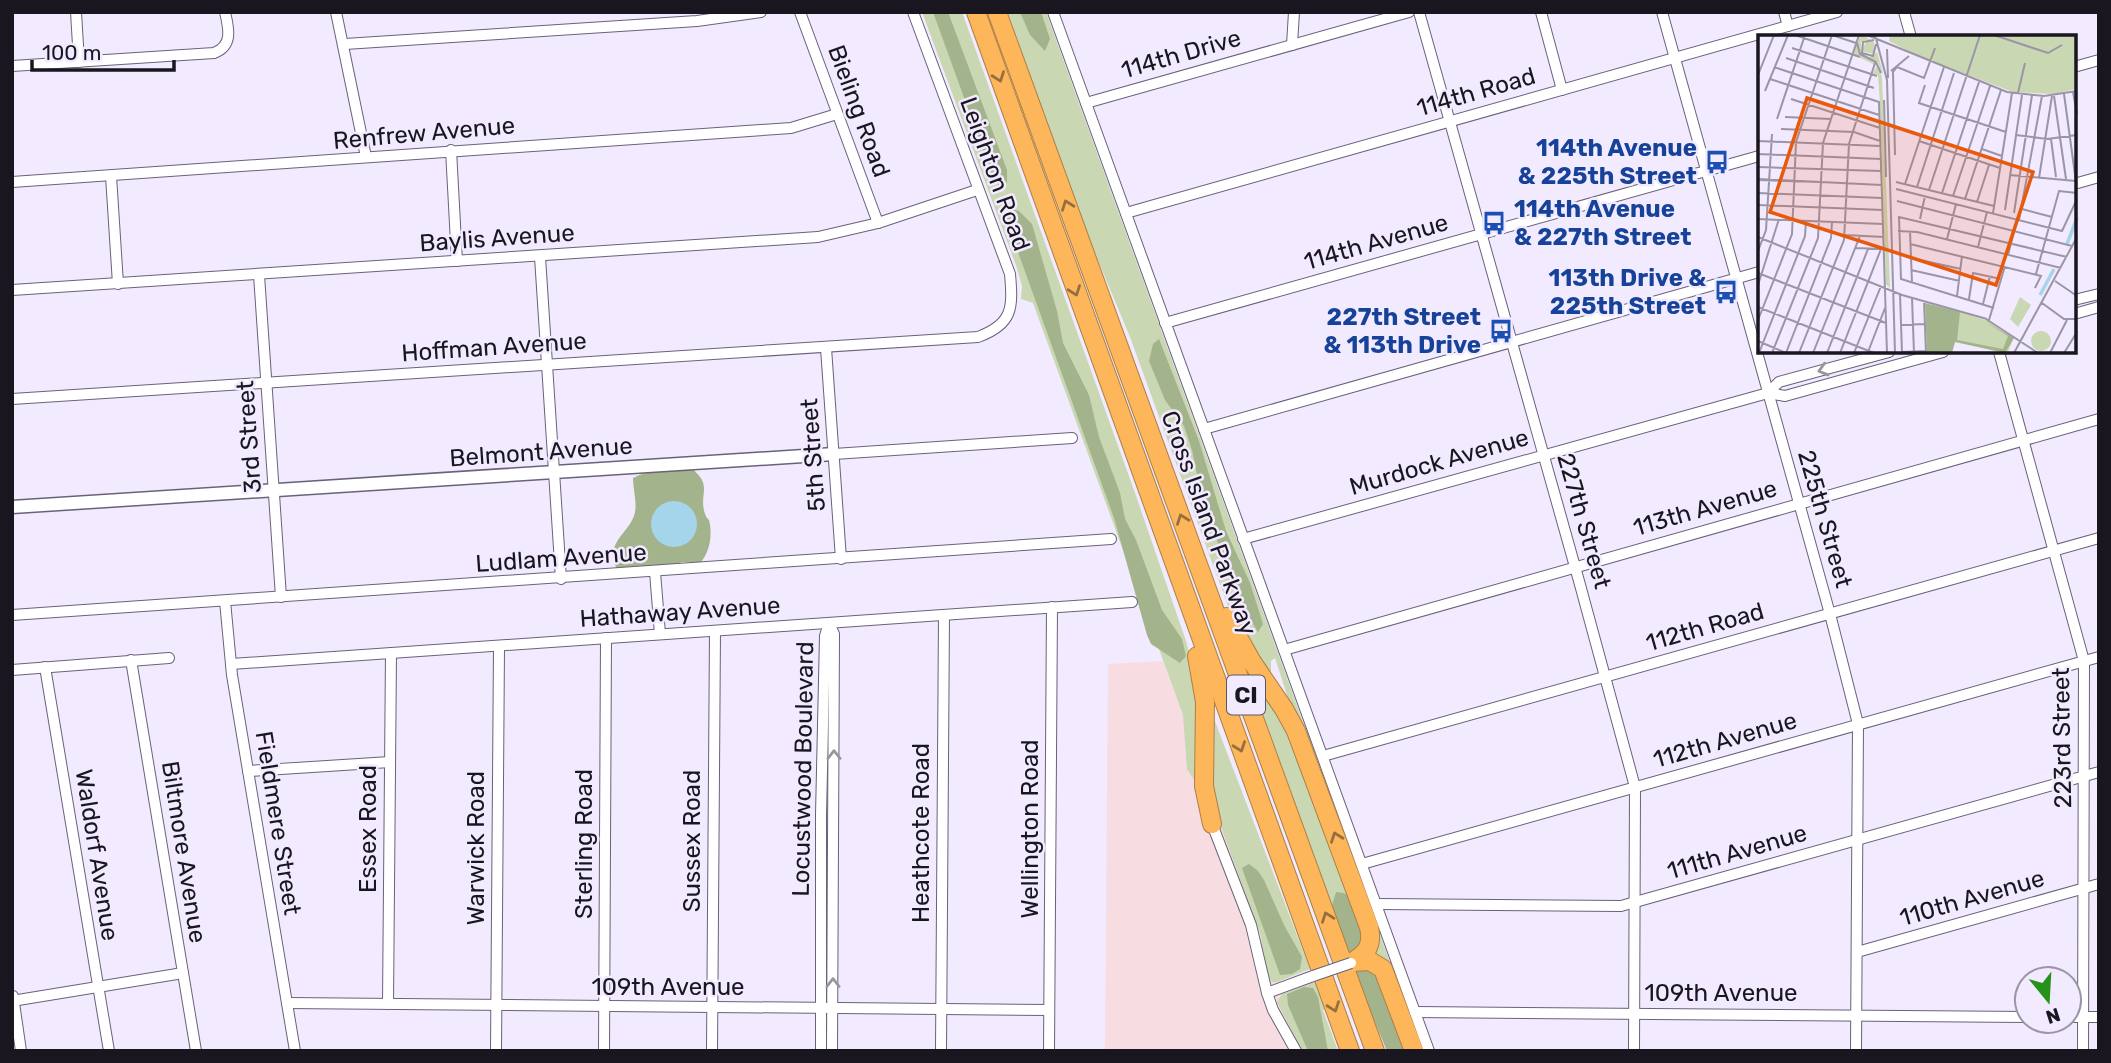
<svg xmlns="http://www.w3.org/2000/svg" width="2111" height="1063" font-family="Rubik,sans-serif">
	<rect width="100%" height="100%" fill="#f2eaff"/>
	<polygon fill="#f7dde2" points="1163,661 1212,793 1306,1051 1105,1051 1108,664"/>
	<g fill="#c9d7b2">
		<polygon points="922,12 962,12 1135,493 1186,641 1197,682 1197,784 1187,769 1183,715 1033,303 1021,299 1022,286 1017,268"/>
		<polygon points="1008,12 1046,12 1422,1051 1371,955 1275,658 1271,661 1271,674 1233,620 1130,337 1077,210"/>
		<polygon points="1241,659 1279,712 1351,898 1348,955"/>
		<polygon points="1211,711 1310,969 1277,982 1272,982 1265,972 1261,936 1210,797"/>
		<polygon points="1317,981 1327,1008 1323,1010 1338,1051 1302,1051 1277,1002 1282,994"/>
	</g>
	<g fill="#a3b38b">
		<polygon points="933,12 948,12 1007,170 1007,182 1003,187 995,183"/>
		<polygon points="1020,12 1041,12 1050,39 1045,51 1030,35"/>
		<polygon points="1010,209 1019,211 1032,224 1057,311 1063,343 1089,395 1099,437 1120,493 1125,519 1136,540 1162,610 1182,639 1186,656 1180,663 1151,644 1147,635 1114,518 1005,216"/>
		<polygon points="1159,339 1199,441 1226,531 1250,583 1263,624 1258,632 1244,609 1204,508 1192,450 1184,426 1165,400 1149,361 1153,344"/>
		<path d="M691 468C714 486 698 493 705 514 708 522 709 516 710 525 712 538 709 552 701 562H682L667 568 617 569C603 542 631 533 635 512 637 503 633 488 633 478 652 468 671 471 691 468Z"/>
		<polygon points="1249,864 1258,871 1264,880 1284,925 1302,957 1300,969 1292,974 1280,975 1242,868"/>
		<path d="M1336 892C1341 893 1343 892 1347 895 1353 898 1353 904 1355 910 1362 928 1369 945 1348 955L1331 909Z"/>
		<polygon points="1369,967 1378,974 1406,1051 1387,1051 1352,968"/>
		<polygon points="1304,987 1313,988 1318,997 1328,1051 1308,1051 1288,1005 1287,994"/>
	</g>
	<circle fill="#a5d5ea" cx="674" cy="524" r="23"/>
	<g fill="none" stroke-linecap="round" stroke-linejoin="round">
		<g stroke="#6a6278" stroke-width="12">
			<g id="minor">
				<polyline points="76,12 79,62"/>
				<polyline points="336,12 366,157"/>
				<polyline points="800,12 878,223"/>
				<polyline points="1053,12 1429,1051"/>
				<polyline points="1419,12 1579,581 1635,787 1634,1051"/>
				<polyline points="1541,12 1562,90"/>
				<polyline points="1662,12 1830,614 1858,724 1856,1051"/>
				<polyline points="1784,12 1788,26"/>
				<polyline points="1904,12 1911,37"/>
				<polyline points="345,44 697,21 761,12"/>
				<polyline points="1292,45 1294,12"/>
				<path d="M12 66 214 53C233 46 229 29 225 12"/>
				<polyline points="2074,67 2099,60"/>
				<polyline points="1086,103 1409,12"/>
				<polyline points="451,150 457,261"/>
				<polyline points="111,176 118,284"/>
				<polyline points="12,182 791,128 837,114"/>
				<polyline points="2074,184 2099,177"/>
				<polyline points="1126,213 1837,12"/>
				<polyline points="540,257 561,579"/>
				<polyline points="259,275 281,597"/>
				<polyline points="12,290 818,237 878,223 977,190"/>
				<polyline points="2074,300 2099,294"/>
				<polyline points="2074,314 2099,307"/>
				<polyline points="1165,323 1759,156"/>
				<polyline points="826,348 841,559"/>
				<polyline points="1889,352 1779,382 1768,393 1785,396 1943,352"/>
				<polyline points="1999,352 2084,661 2083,1051"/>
				<path d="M12 399 978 337C1013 324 1013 308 1010 274L913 12"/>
				<polyline points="1204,429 1759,272"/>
				<polyline points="834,454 1072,438"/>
				<polyline points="1243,539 1768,393"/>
				<polyline points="655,572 660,634"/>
				<polyline points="225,601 232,675 295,1051"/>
				<polyline points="12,615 1111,539"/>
				<polyline points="829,623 834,634 832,1051"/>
				<polyline points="1284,650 2099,419"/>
				<polyline points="131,660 196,1051"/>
				<polyline points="231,664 1132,602"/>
				<polyline points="45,667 109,1051"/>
				<polyline points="12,670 169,658"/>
				<polyline points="1323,756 2099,538"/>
				<polyline points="248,771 390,762"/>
				<polyline points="1212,824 1251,925 1267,993 1273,1010 1296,1051"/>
				<polyline points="1362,864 2099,657"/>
				<polyline points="1377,904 1621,906 2099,772"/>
				<polyline points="1857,952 2099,884"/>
				<polyline points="1267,993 1313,976"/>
				<polyline points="13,996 21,1051"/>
				<polyline points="12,1001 183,973"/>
				<polyline points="287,1003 1049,1010"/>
				<polyline points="388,1004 391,653"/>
				<polyline points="1415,1012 2027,1017"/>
				<polyline points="2069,1017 2099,1017"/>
				<polyline points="496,1051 499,646"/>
				<polyline points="604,1051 606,638"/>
				<polyline points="712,1051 715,631"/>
				<polyline points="821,1051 821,815 825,636 829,623"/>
				<polyline points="941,1051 944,615"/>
				<polyline points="1049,1051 1052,607"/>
			</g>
		</g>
		<g stroke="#6a6278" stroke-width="15">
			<polyline id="tertiary" points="12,507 834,454"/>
		</g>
		<g stroke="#ad7f45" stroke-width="20">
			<g id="motorway">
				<polyline points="976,12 1350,1051"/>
				<polyline points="997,12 1375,1051"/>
				<path d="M1227 617 1252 662 1284 709 1296 731 1369 927C1373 946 1367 953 1351 963"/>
				<polyline points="1197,656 1205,702 1204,786 1212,824"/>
				<polyline points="1351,962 1370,961 1383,969 1414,1051"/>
			</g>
		</g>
		<use href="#minor" stroke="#fff" stroke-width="10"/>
		<use href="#tertiary" stroke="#fff" stroke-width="12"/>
		<use href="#motorway" stroke="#fdb75a" stroke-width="18"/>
		<g stroke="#6a6278" stroke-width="12" stroke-linecap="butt">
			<polyline id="minor-bridge" points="1313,976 1351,963"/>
		</g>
		<use href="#minor-bridge" stroke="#fff" stroke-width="10"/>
	</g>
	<defs><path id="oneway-chevron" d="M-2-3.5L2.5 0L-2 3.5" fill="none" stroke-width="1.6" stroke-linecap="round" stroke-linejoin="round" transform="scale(1.75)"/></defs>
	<g stroke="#966f3f">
		<use href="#oneway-chevron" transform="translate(999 77) rotate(70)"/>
		<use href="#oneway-chevron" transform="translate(1067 205) rotate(-110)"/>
		<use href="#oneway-chevron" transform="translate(1075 291) rotate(70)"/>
		<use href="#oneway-chevron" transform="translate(1182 519) rotate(-110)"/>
		<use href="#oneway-chevron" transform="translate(1240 747) rotate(70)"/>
		<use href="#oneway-chevron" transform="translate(1336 837) rotate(-110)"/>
		<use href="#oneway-chevron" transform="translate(1327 917) rotate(-110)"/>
		<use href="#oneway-chevron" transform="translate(1334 1007) rotate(70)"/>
	</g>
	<g stroke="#98969a">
		<use href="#oneway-chevron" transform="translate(1823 370) rotate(164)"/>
		<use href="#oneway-chevron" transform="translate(834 755) rotate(-90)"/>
		<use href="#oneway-chevron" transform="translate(833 983) rotate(-90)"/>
	</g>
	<defs>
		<g id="bus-bare" transform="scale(1.89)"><path d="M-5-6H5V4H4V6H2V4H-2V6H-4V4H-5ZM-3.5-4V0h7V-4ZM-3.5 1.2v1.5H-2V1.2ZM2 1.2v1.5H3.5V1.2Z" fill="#1a4fb4" stroke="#f2eaff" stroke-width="2.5" paint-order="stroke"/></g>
	</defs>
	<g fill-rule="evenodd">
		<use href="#bus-bare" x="1717" y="162"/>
		<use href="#bus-bare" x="1494" y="223"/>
		<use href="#bus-bare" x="1726" y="292"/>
		<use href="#bus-bare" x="1501" y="331"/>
	</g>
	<g text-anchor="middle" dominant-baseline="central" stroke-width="5" stroke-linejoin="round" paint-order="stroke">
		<rect fill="#f2eaff" stroke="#5a5662" stroke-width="2" x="1227" y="675.5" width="38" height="39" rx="5"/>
		<g font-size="23" font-weight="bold" fill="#19161f">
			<text x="1246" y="695">CI</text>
		</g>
		<g font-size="24" fill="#19161f" stroke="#f2eaff">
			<text transform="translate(1181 54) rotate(-16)">114th Drive</text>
			<text transform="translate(1476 92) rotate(-16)">114th Road</text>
			<text transform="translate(859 111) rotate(70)">Bieling Road</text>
			<text transform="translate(424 133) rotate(-5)">Renfrew Avenue</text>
			<text transform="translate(995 174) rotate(70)">Leighton Road</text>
			<text transform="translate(497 238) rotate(-4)">Baylis Avenue</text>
			<text transform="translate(1376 242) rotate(-16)">114th Avenue</text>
			<text transform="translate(494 347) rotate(-4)">Hoffman Avenue</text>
			<text transform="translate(249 437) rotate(-94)">3rd Street</text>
			<text transform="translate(541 452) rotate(-4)">Belmont Avenue</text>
			<text transform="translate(813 455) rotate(-94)">5th Street</text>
			<text transform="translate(1439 462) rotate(-16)">Murdock Avenue</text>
			<text transform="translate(1705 508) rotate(-16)">113th Avenue</text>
			<text transform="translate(1825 519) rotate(74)">225th Street</text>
			<text transform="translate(1584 521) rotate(74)">227th Street</text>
			<text transform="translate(1209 523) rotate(70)">Cross Island Parkway</text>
			<text transform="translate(561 558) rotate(-4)">Ludlam Avenue</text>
			<text transform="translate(680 612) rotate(-4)">Hathaway Avenue</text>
			<text transform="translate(1705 627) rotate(-16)">112th Road</text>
			<text transform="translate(2062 738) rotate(-91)">223rd Street</text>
			<text transform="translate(1725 740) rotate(-16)">112th Avenue</text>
			<text transform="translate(803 769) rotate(-89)">Locustwood Boulevard</text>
			<text transform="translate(278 823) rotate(81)">Fieldmere Street</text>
			<text transform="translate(368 829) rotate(-90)">Essex Road</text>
			<text transform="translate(1030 829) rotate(-90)">Wellington Road</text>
			<text transform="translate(921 833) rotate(-90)">Heathcote Road</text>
			<text transform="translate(692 841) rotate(-90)">Sussex Road</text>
			<text transform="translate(584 844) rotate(-90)">Sterling Road</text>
			<text transform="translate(476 848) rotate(-90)">Warwick Road</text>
			<text transform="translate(184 852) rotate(81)">Biltmore Avenue</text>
			<text transform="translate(1737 852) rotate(-16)">111th Avenue</text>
			<text transform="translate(97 855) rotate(81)">Waldorf Avenue</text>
			<text transform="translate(1972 898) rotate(-16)">110th Avenue</text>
			<text x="668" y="987">109th Avenue</text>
			<text x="1721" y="993">109th Avenue</text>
		</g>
		<g font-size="24" font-weight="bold" fill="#164399" stroke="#f2eaff" text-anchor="end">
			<text x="1697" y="148">114th Avenue<tspan x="1697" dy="28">&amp; 225th Street</tspan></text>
			<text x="1514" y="209" text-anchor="start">114th Avenue<tspan x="1514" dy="28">&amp; 227th Street</tspan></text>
			<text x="1706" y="278">113th Drive &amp;<tspan x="1706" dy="28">225th Street</tspan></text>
			<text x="1481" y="317">227th Street<tspan x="1481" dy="28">&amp; 113th Drive</tspan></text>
		</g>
	</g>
	<g transform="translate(1758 35)">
		<rect width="318" height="318" fill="#f2eaff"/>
		<path d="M132 0H318V54L296 59 255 57 158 20 131 6ZM102 1 105 0 116 7V19L103 16 110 4 103 7V18L112 22 119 17 124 34 125 40 120 27 105 20 99 14 103 20 117 27 119 29 124 42 132 253 128 249 122 68 120 40 115 38 119 31 95 19ZM262 262 273 270 260 292 252 284ZM202 277 230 286 255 304 250 317 196 306ZM273 306a10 10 0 1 1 20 0a10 10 0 1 1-20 0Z" fill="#c9d7b2"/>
		<path d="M167 268 202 277 199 305 245 314 250 301 228 287 256 303 247 318 197 307 194 318 169 317Z" fill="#a3b38b"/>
		<path fill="none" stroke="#a5d5ea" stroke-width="3.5" d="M309 209 319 183M282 260 296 234"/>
		<path fill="none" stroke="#9b95a5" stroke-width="2" d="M37 0 102 22M74 0 98 8M109 0 249 57 286 61 319 56M117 0 129 45 137 318M236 0 290 18 304 10M116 5 105 7 104 18 115 21 118 9M99 8 102 19 118 27 123 38M34 13 119 41M129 14 130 43M28 23 116 53M16 32 121 67 129 318M133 36 151 21M0 40 16 0M12 44 121 80M167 50 161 68 248 97M7 56 30 0M315 57 319 79M260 58 267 28M306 59 318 147M296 61 308 144M33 64 122 93M126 65 128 142M27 82 73 84M19 84 47 0M23 94 96 97 122 106M258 100 289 104 319 100M293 104 298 142M0 106 122 111M161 106 242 133M224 114 244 121M0 119 123 124M137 120 135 37 139 32 166 43 177 13M0 132 123 136M252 140 318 146M281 143 294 61M0 144 63 147 0 145M63 147 124 150M138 147 236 171M147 149 186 32M159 152 196 38M138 154 304 196 319 164M171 155 222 0M0 158 124 163M184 158 221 47M195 161 232 51M207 164 243 55M139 166 314 211M219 167 231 130M0 170 125 175M264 174 294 182M247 175 264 60M235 178 254 58M256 178 274 60M0 184 125 189M162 184 167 161M261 185 284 61M140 196 159 197 303 233M152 196 154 248M87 200 126 202M0 202 144 260 229 284M189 204 198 169M152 209 283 241 277 253M220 212 229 177M97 213 124 214M0 216 8 195 14 99M250 220 259 185M153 223 203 234M153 235 202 246M0 238 128 288M278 239 301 156 319 158M297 246 319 261M0 250 21 184M142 259 144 318M199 261 204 221M154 263 156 318M211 264 215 238 243 244M166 266 168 318M284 268 306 284H319M225 269 232 241M0 272 116 318M236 273 143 244 141 182 309 222M228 284 280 318M0 285 34 199 38 107 74 0M231 285 247 231M143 290 167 289M0 306 28 318M110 317 127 273M144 317 168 316M1 318 47 201 48 186M14 318 60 203 65 108 101 0M28 318 73 203 74 187M41 318 86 205 91 109 117 28M55 318 102 201M69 318 110 214M82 318 123 214M96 318 123 251M256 318 319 202M292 318 309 285M306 318 319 297"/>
		<path fill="#e8590c" fill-opacity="0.15" stroke="#e8590c" stroke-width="3.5" d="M49 63 275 137 238 250 12 177Z"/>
		<rect width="318" height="318" fill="none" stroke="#19161f" stroke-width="3.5"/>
	</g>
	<rect width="2111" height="1063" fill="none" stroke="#19161f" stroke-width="28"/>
	<g transform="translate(2048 1000) rotate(162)"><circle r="33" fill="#f2eaff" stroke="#9b95a5" stroke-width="2"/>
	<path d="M0-5L12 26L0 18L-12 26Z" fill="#27921a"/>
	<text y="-10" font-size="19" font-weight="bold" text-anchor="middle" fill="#19161f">N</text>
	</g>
	<path d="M32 60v10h142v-10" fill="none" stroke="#19161f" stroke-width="3.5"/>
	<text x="42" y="60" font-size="21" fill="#19161f" stroke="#f2eaff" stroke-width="5" paint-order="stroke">100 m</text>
</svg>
